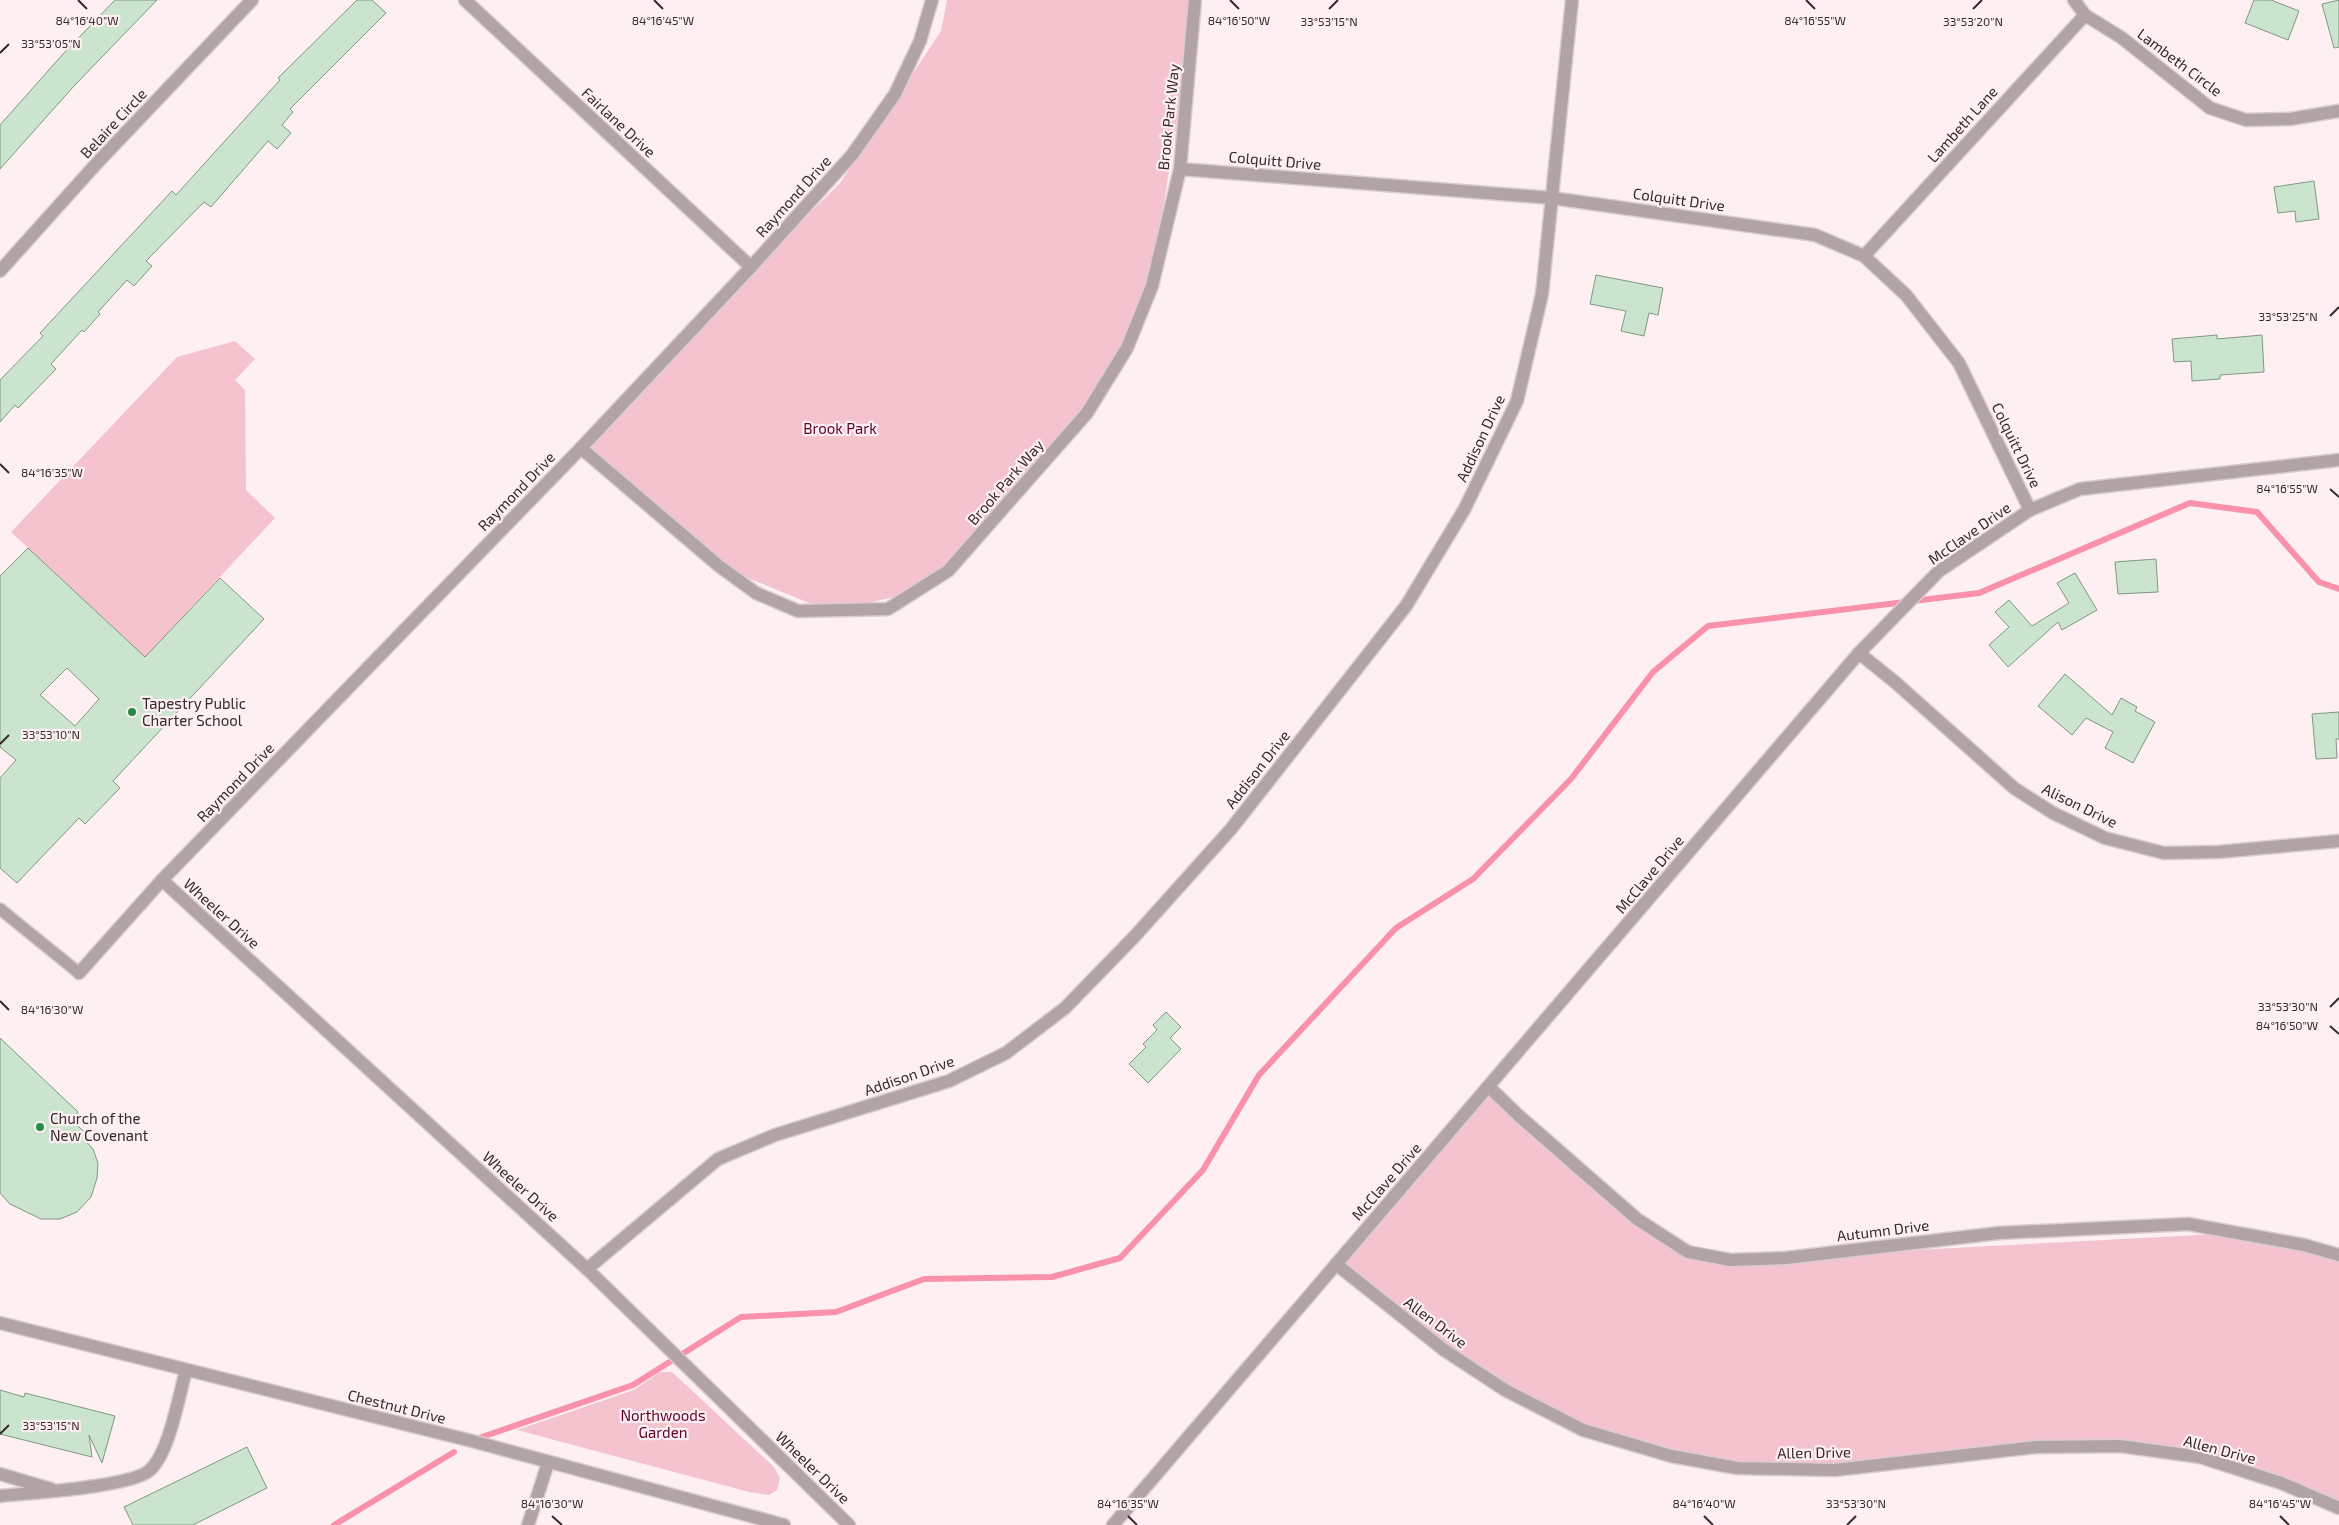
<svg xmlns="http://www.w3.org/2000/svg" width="2339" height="1525" font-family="'Exo 2',sans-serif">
	<rect width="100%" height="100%" fill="#fef0f2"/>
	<g fill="#f5c3cd">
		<polygon points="947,0 1193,0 1187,58 1149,298 1088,413 927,590 829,611 728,570 579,442 840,183 941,31"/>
		<polygon points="235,341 255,359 235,380 245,390 246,490 275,518 145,657 11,532 177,357"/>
		<polygon points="1485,1091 1649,1229 1724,1260 2257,1232 2339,1259 2339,1508 2225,1462 2042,1442 1853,1470 1726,1470 1601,1435 1489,1380 1331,1265"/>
		<polygon points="660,1372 672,1372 774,1467 780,1478 777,1490 769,1495 749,1492 517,1430 634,1390"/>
	</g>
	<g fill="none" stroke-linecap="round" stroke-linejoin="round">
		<g stroke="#f891a9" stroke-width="6">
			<polyline points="476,1439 633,1385 741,1317 836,1312 924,1279 1052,1277 1120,1258 1203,1170 1259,1075 1396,928 1473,879 1571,779 1653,672 1708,626 1979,593 2190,503 2257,512 2319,582 2339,589"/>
			<polyline points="334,1525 454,1452"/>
		</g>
	</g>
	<g fill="#cae4cd" stroke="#809883" fill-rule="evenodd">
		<polygon points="115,0 157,0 74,86 0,169 0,125 63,54"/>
		<polygon points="357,0 372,0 386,13 290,109 293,112 282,125 291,133 277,149 268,141 211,207 204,202 146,261 152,266 134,286 127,280 98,312 100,314 84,332 82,330 51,364 56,369 18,408 15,405 0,422 0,380 43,336 40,333 172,191 176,195 280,80 278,78"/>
		<polygon points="2254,0 2271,0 2299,11 2288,40 2245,23"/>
		<polygon points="2339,0 2339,47 2334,48 2322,4"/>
		<polygon points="2314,181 2319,219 2296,222 2295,211 2278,213 2274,187"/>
		<polygon points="1596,275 1663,288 1658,315 1649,313 1644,336 1621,331 1626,311 1590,304"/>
		<polygon points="2217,335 2217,339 2262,335 2264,372 2220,375 2220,379 2192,381 2191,361 2174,362 2172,339"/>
		<path d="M28 548 145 657 220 578 264 619 113 781 120 788 85 824 79 818 17 883 0 868V778L16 760 0 747V576ZM67 668 99 699 75 726 40 695Z"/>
		<polygon points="2156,559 2158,592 2118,594 2115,562"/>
		<polygon points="2075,573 2097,610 2062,630 2058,622 2008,667 1989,645 2009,627 1995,612 2009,600 2032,626 2069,603 2057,583"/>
		<polygon points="2065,674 2112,715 2121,698 2137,707 2135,711 2155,722 2133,763 2105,748 2113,732 2086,718 2072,735 2038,706"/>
		<polygon points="2339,712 2339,739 2336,739 2337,758 2316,759 2312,714"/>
		<polygon points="1166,1012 1181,1027 1170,1038 1181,1049 1148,1083 1129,1064 1146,1047 1143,1044 1157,1030 1153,1025"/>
		<polygon points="0,1038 78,1112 71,1120 88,1135 83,1138 93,1149 98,1163 97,1178 91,1197 77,1212 60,1219 41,1219 10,1204 0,1193"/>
		<polygon points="0,1390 24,1397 25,1393 115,1416 102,1463 89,1435 92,1457 0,1434"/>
		<polygon points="247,1447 267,1488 193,1525 133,1525 124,1507"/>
	</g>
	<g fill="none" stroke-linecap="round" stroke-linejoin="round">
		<g stroke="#daccce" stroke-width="14">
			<polyline id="service" points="0,909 79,973"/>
		</g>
		<g stroke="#daccce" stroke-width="15">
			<g id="minor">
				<polyline points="465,0 751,267"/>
				<polyline points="2074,0 2085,15 2122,38 2210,108 2246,120 2290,119 2339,111"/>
				<polyline points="1180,169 1552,198 1815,235 1864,256 1906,295 1959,363 2030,510"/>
				<polyline points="1864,256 2085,15"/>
				<polyline points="0,271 97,163 252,0"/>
				<polyline points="581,448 719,566 756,593 798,611 888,609 948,571 1087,413 1127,348 1152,286 1180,169 1195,0"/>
				<polyline points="1859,653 1896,683 2014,788 2053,813 2105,838 2164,853 2218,852 2339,841"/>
				<polyline points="162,880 587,1269 849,1525"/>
				<polyline points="79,973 162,880 581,448 751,267 852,155 895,94 920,41 932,0"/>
				<polyline points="1489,1087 1518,1115 1637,1219 1688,1252 1731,1260 1786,1258 1999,1233 2188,1224 2304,1245 2339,1255"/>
				<polyline points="1336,1264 1444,1350 1505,1390 1583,1430 1671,1456 1737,1468 1835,1470 2036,1447 2120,1446 2200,1457 2281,1483 2339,1508"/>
				<polyline points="587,1269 718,1159 775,1135 949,1081 1006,1053 1065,1008 1135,936 1231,829 1406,606 1464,510 1517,401 1542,294 1572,0"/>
				<polyline points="0,1323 472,1441 784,1525"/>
				<polyline points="0,1474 51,1489"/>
				<path d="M0 1496C29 1493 132 1487 150 1470 169 1453 179 1396 186 1370"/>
				<polyline points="528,1525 548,1463"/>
				<polyline points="1113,1525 1859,653 1939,571 2030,510 2080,489 2339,460"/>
			</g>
		</g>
		<use href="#service" stroke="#b2a3a6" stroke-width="11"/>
		<use href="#minor" stroke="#b2a3a6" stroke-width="12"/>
	</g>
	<path fill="none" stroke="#37292c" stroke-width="2" d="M78 0 87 9M654 0 663 9M1230 0 1239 9M1806 0 1815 9M1329 9 1338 0M1973 9 1982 0M0 53 9 44M2330 316 2339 307M0 464 9 473M2330 489 2339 497M0 744 9 735M0 1001 9 1010M2330 1007 2339 998M2330 1026 2339 1034M0 1434 9 1425M552 1516 562 1525M1128 1516 1137 1525M1704 1516 1713 1525M2280 1516 2289 1525M1847 1525 1856 1516"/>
	<g fill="#258c42" stroke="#fef0f2" stroke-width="2">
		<circle cx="132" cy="712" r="5"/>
		<circle cx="40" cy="1127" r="5"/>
	</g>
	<g text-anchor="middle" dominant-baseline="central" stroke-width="4.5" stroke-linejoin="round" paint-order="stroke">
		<g font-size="15" fill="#37292c" stroke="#fef0f2">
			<text transform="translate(2180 62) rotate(37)">Lambeth Circle</text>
			<text transform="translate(1168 117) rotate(-84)">Brook Park Way</text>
			<text transform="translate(619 122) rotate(43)">Fairlane Drive</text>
			<text transform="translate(113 123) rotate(-47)">Belaire Circle</text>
			<text transform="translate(1962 124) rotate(-48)">Lambeth Lane</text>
			<text transform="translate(1275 160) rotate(5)">Colquitt Drive</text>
			<text transform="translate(793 196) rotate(-48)">Raymond Drive</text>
			<text transform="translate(1679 199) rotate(8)">Colquitt Drive</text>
			<text transform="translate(1480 438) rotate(-65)">Addison Drive</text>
			<text transform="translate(2017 445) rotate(64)">Colquitt Drive</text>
			<text transform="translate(1005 482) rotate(-49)">Brook Park Way</text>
			<text transform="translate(516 491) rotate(-46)">Raymond Drive</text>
			<text transform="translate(1969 533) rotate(-35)">McClave Drive</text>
			<text transform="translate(1257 769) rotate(-52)">Addison Drive</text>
			<text transform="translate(235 782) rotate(-46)">Raymond Drive</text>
			<text transform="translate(2080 805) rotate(26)">Alison Drive</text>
			<text transform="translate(1649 874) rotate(-50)">McClave Drive</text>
			<text transform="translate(222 913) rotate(42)">Wheeler Drive</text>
			<text transform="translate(909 1075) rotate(-19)">Addison Drive</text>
			<text transform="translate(1386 1181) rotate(-49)">McClave Drive</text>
			<text transform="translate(521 1186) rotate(42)">Wheeler Drive</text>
			<text transform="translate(1883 1230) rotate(-7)">Autumn Drive</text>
			<text transform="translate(1436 1322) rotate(37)">Allen Drive</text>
			<text transform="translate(397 1406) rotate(14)">Chestnut Drive</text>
			<text transform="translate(2220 1449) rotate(15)">Allen Drive</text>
			<text transform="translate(1814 1452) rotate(-1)">Allen Drive</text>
			<text transform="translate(813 1467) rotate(44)">Wheeler Drive</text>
		</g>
		<g font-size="15" fill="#5e0027" stroke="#fef0f2">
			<text x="840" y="428">Brook Park</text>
			<text x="663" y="1415">Northwoods<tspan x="663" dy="17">Garden</tspan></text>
		</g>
		<g font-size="15" fill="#37292c" stroke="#fef0f2" text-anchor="start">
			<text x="142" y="703">Tapestry Public<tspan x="142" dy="17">Charter School</tspan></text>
			<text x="50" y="1118">Church of the<tspan x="50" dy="17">New Covenant</tspan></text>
		</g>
	</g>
	<g font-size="12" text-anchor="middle" fill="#37292c" stroke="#fef0f2" stroke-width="4.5" stroke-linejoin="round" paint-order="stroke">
		<text x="87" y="25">84°16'40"W</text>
		<text x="663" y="25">84°16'45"W</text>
		<text x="1239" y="25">84°16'50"W</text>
		<text x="1815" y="25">84°16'55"W</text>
		<text x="1973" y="26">33°53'20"N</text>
		<text x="1329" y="26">33°53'15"N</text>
		<text x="51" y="48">33°53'05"N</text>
		<text x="2288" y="321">33°53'25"N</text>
		<text x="52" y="477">84°16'35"W</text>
		<text x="2287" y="493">84°16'55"W</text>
		<text x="51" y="739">33°53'10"N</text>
		<text x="2288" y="1011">33°53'30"N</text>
		<text x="52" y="1014">84°16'30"W</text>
		<text x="2287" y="1030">84°16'50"W</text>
		<text x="51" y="1430">33°53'15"N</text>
		<text x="1856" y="1508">33°53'30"N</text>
		<text x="552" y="1508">84°16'30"W</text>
		<text x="1128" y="1508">84°16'35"W</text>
		<text x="1704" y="1508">84°16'40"W</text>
		<text x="2280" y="1508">84°16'45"W</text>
	</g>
</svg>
